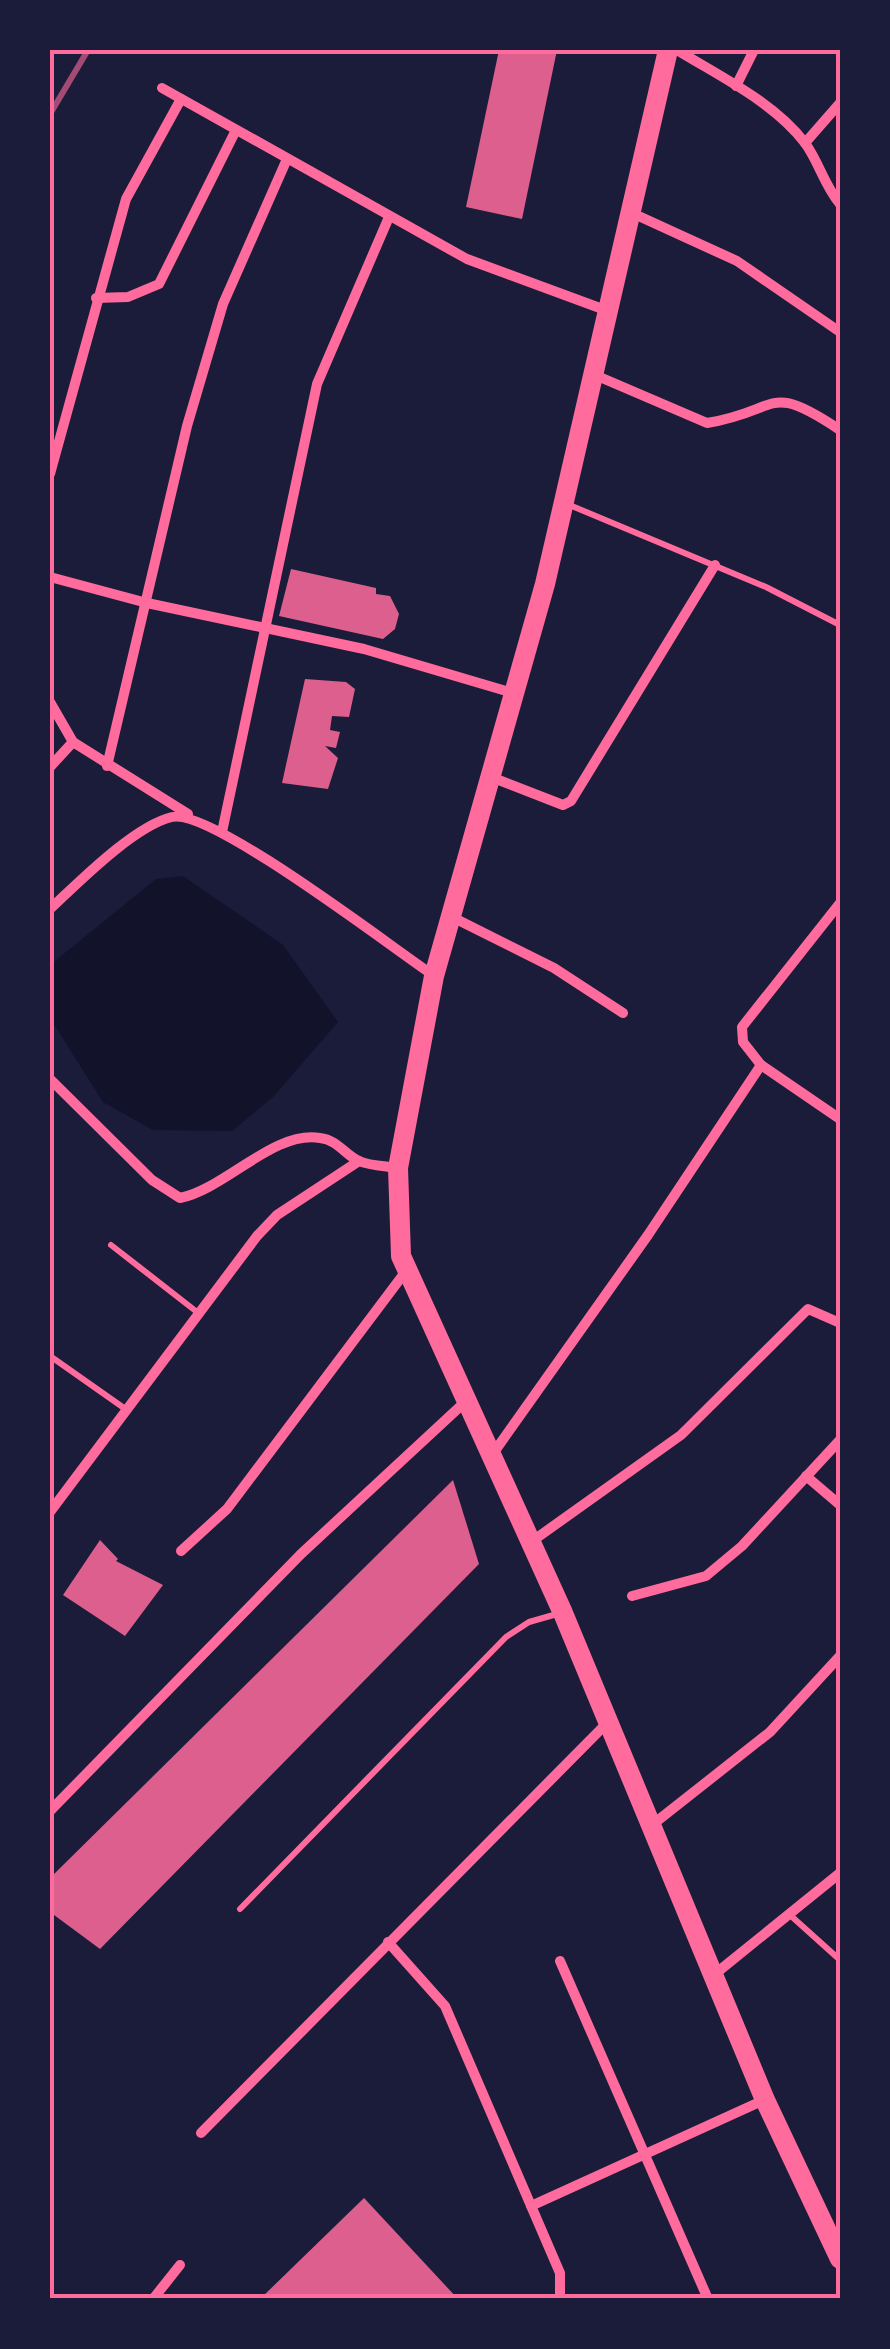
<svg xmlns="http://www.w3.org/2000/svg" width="890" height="2349" font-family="Raleway,sans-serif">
	<rect width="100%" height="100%" fill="#1b1b3a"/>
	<polygon fill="#12122b" points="183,876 283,945 338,1022 274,1096 232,1131 153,1130 103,1102 50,1018 50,969 55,961 156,879"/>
	<g fill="#dd5f8e">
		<polygon points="499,50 557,50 522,219 466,207"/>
		<polygon points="291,569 376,588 376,594 390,596 399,614 395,629 383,639 279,616"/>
		<polygon points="305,679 346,682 355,689 349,717 332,716 330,730 340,732 336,748 325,746 338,758 328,789 282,783"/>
		<polygon points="453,1480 479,1564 100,1949 50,1912 50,1878"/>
		<polygon points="100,1540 118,1559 116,1561 163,1585 125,1636 63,1595"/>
		<polygon points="364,2198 458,2299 260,2299"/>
	</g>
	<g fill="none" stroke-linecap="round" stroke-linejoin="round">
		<g stroke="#ff6b9d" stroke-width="6">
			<polyline points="567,504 766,587 840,625"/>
			<polyline points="111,1245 197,1312"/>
			<polyline points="50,1356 124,1408"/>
			<polyline points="240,1909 506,1637 529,1622 557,1614"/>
			<polyline points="790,1915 840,1960"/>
		</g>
		<g stroke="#ff6b9d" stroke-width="10">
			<path d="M677 50C719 76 774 102 805 143 819 162 824 185 840 204"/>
			<polyline points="736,86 754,50"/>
			<polyline points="162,88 467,259 608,311"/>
			<polyline points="805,143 840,103"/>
			<polyline points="632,213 737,261 840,332"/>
			<polyline points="96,298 128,297 159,284 236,130"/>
			<path d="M595 375 707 423C782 411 765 380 840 430"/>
			<polyline points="50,474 126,199 181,99"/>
			<polyline points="50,577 147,603 364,649 513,693"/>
			<polyline points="50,702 73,742 188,814"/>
			<polyline points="107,766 187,426 223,304 287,159"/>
			<polyline points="50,767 73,742"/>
			<polyline points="491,777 563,805 571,801 715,565"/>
			<polyline points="222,832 317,384 389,217"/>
			<path d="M50 909C79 882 134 826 172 817 211 808 391 947 433 975"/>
			<polyline points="452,917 554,968 623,1013"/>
			<polyline points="761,1065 743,1042 742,1027 840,903"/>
			<path d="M50 1079 152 1180 180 1198C225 1189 274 1130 320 1138 338 1140 345 1155 359 1161 370 1166 386 1166 398 1168"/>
			<polyline points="492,1455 648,1235 761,1065 840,1119"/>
			<polyline points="806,1476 840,1505"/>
			<polyline points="50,1512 257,1236 277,1215 359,1161"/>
			<polyline points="531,1542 681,1435 808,1309 840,1323"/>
			<polyline points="181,1551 227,1509 406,1271"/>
			<polyline points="632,1596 706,1576 742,1546 840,1440"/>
			<polyline points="50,1811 301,1554 465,1402"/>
			<polyline points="652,1825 770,1732 840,1656"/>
			<polyline points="388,1942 445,2006 560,2273 560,2299"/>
			<polyline points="560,1961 708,2299"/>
			<polyline points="715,1974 840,1873"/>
			<polyline points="201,2133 608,1722"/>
			<polyline points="531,2206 764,2100"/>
			<polyline points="153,2299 180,2265"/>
		</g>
		<polyline stroke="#ff6b9d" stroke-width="20" points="668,50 545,584 434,976 398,1168 401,1256 563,1613 765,2100 840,2259"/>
		<polyline stroke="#a44b75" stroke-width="6" points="50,114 88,50"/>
	</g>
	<rect width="890" height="2349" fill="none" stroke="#1b1b3a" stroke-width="105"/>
	<rect x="52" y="52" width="786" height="2244" fill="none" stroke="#ff6b9d" stroke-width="4"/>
</svg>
